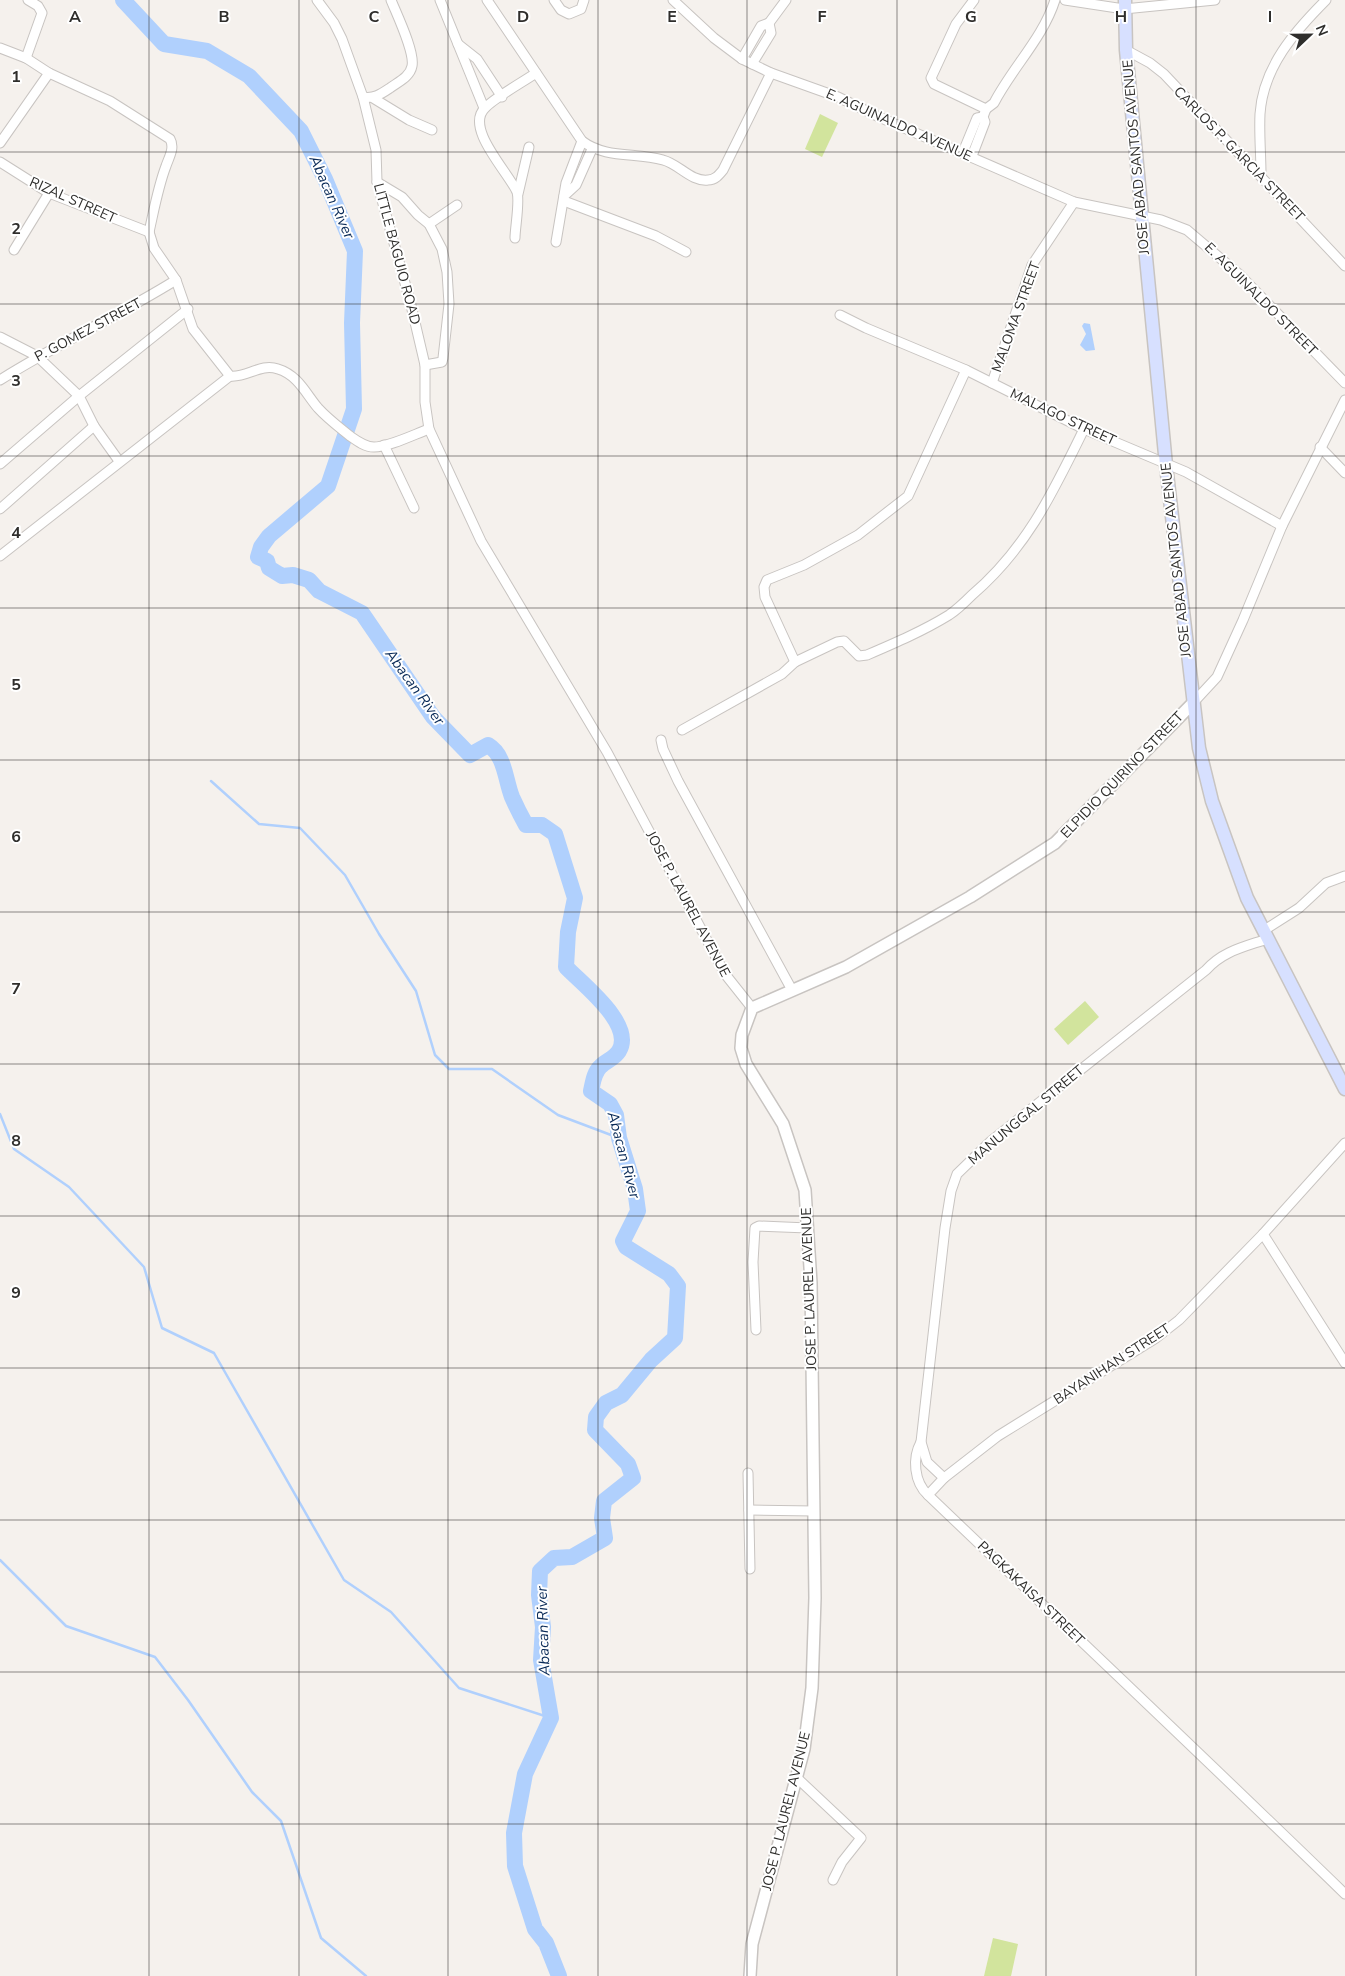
<svg xmlns="http://www.w3.org/2000/svg" width="1345" height="1976" font-family="'Nunito Sans',sans-serif">
	<rect width="100%" height="100%" fill="#f5f1ed"/>
	<g fill="#d2e49d">
		<polygon points="820,114 838,123 822,157 805,149"/>
		<polygon points="1085,1001 1099,1017 1068,1045 1054,1029"/>
		<polygon points="993,1938 1018,1944 1011,1976 984,1976"/>
	</g>
	<polygon fill="#b0d0fd" points="1084,323 1090,324 1095,350 1086,351 1080,345 1086,334 1082,326"/>
	<g fill="none" stroke-linecap="round" stroke-linejoin="round">
		<g stroke="#b0d0fd" stroke-width="2.5">
			<polyline points="211,781 259,824 300,828 345,875 379,934 416,991 435,1055 449,1069 492,1069 558,1115 619,1138"/>
			<polyline points="0,1114 14,1149 69,1187 144,1267 162,1328 214,1353 344,1580 391,1612 459,1688 551,1718"/>
			<polyline points="0,1560 66,1626 155,1657 188,1700 252,1792 281,1821 321,1938 366,1976"/>
		</g>
		<path stroke="#b0d0fd" stroke-width="16" d="M123 0 164 44 207 51 249 76 301 131 325 179 355 251 352 323 354 409 328 486 269 536 261 547 258 557 267 561 269 568 282 576 293 575 309 580 319 591 362 613 433 717 470 755 488 745C505 755 505 779 512 797 516 806 521 816 526 825H542L555 834 575 898 568 932 566 967C582 984 635 1024 619 1051 614 1059 607 1060 601 1066 594 1072 593 1082 591 1091L610 1104 616 1115 619 1138 635 1189 638 1211 623 1241 626 1247 669 1274 678 1286 675 1338 651 1360 622 1395 606 1403 596 1417 595 1430 628 1464 633 1478 604 1501 602 1518 605 1538 572 1557 554 1558 540 1571 539 1595 543 1627 541 1660 551 1718 525 1774 514 1833 515 1866 535 1929 546 1943 559 1976"/>
		<g stroke="#c8c4c1" stroke-width="11">
			<g id="minor">
				<polyline points="317,0 334,23 342,39 363,97 376,150 377,182 410,301 425,365 425,402 429,429 481,541 607,752 725,974 752,1008"/>
				<polyline points="440,0 484,108"/>
				<path d="M487 0 582 141C606 159 636 152 663 160 679 164 691 182 708 180 715 180 719 175 723 170L771 73"/>
				<polyline points="554,0 561,10 569,14 581,9 584,0"/>
				<polyline points="673,0 714,38 742,59 771,73 838,97 879,117 1074,202 1161,220 1187,230 1240,275 1345,383"/>
				<path d="M974 0 956 24 931 78 934 84 986 109 994 103C1012 68 1043 38 1055 0"/>
				<polyline points="1065,0 1124,9 1215,0"/>
				<polyline points="458,44 477,59 502,97"/>
				<path d="M0 48 26 58 49 73 110 101 170 139C175 148 169 157 166 166 158 187 154 210 149 232"/>
				<polyline points="1126,50 1150,63 1164,74 1345,266"/>
				<polyline points="26,58 42,13 38,6 28,0"/>
				<polyline points="742,59 761,26 769,23"/>
				<polyline points="752,64 771,33 769,23 786,0"/>
				<path d="M363 97C374 99 381 94 390 88 398 82 410 77 412 66 415 52 397 15 391 0"/>
				<polyline points="373,98 409,120 432,130"/>
				<polyline points="0,143 49,73"/>
				<polyline points="963,152 977,118 983,117"/>
				<polyline points="972,156 985,122 983,117 986,109"/>
				<polyline points="0,162 49,193 149,232"/>
				<path d="M1261 175C1261 155 1259 134 1260 114 1263 67 1295 31 1326 0"/>
				<polyline points="377,182 402,197 418,215 429,224 442,249 447,272 449,304 443,358 442,362 425,365"/>
				<polyline points="518,194 529,147"/>
				<polyline points="564,196 576,185 592,149"/>
				<polyline points="564,201 656,236 686,252"/>
				<polyline points="429,224 457,205"/>
				<path d="M149 232 154 248 176 280 193 329 230 376C247 378 260 363 278 369 298 375 306 394 318 408 328 419 339 427 350 436 357 441 365 447 374 447 389 447 415 434 429 429"/>
				<path d="M515 238C515 228 520 201 517 192 509 173 464 128 485 108 494 98 523 82 536 73"/>
				<polyline points="556,242 566,183 582,141"/>
				<polyline points="14,250 49,193"/>
				<polyline points="840,315 866,328 966,370 1084,429 1186,472 1282,526"/>
				<polyline points="0,337 37,356 79,396 94,426 119,461"/>
				<path d="M966 370 908 496 858 535 804 565 767 580 764 587 765 597 795 662 837 642 844 641 859 656 867 655C895 643 923 631 949 615 958 609 965 602 972 595 1027 548 1053 492 1084 429"/>
				<path d="M0 380C57 344 118 316 176 280"/>
				<polyline points="992,383 1032,265 1074,202"/>
				<polyline points="384,445 414,508"/>
				<polyline points="1320,447 1345,473"/>
				<polyline points="0,464 79,396 188,309"/>
				<polyline points="0,509 94,426"/>
				<polyline points="0,556 230,376"/>
				<polyline points="1192,704 1217,677 1243,620 1282,526 1345,400"/>
				<polyline points="682,730 782,674 795,662"/>
				<polyline points="661,740 663,749 678,781 792,990"/>
				<polyline points="1263,931 1299,908 1326,883 1345,876"/>
				<path d="M1345 1143 1263 1234 1179 1320 1156 1338 998 1436 944 1478 928 1495C1067 1628 1207 1760 1345 1894"/>
				<polyline points="1263,1234 1345,1363"/>
				<polyline points="756,1330 753,1262 755,1228 759,1226 808,1228"/>
				<path d="M921 1442C912 1458 914 1482 928 1495"/>
				<polyline points="748,1473 750,1569"/>
				<path d="M944 1478 927 1462 921 1442 945 1228 951 1191 957 1174 991 1141 1206 970C1223 951 1244 947 1267 939"/>
				<polyline points="749,1510 814,1511"/>
				<polyline points="796,1777 861,1838 842,1862 833,1880"/>
			</g>
		</g>
		<g stroke="#c8c4c1" stroke-width="14">
			<polyline id="tertiary" points="750,1976 752,1944 804,1749 812,1688 815,1598 811,1283 805,1190 783,1124 746,1064 741,1048 742,1035 752,1008 846,967 970,897 1055,843 1192,704"/>
		</g>
		<g stroke="#c8c4c1" stroke-width="15">
			<polyline id="secondary" points="1125,0 1126,50 1166,465 1199,748 1212,801 1247,898 1345,1089"/>
		</g>
		<use href="#minor" stroke="#fff" stroke-width="9"/>
		<use href="#tertiary" stroke="#fff" stroke-width="11"/>
		<use href="#secondary" stroke="#d7e0ff" stroke-width="12"/>
	</g>
	<path fill="none" stroke="#2f2e2c" stroke-width="1" stroke-opacity="0.55" d="M149 0V1976M299 0V1976M448 0V1976M598 0V1976M747 0V1976M897 0V1976M1046 0V1976M1196 0V1976M0 152H1345M0 304H1345M0 456H1345M0 608H1345M0 760H1345M0 912H1345M0 1064H1345M0 1216H1345M0 1368H1345M0 1520H1345M0 1672H1345M0 1824H1345"/>
	<g text-anchor="middle" dominant-baseline="central" stroke-width="4" stroke-linejoin="round" paint-order="stroke">
		<g font-size="14" fill="#2f2e2c" stroke="#fff">
			<text transform="translate(899 125) rotate(24)">E. AGUINALDO AVENUE</text>
			<text transform="translate(1239 154) rotate(46)">CARLOS P. GARCIA STREET</text>
			<text transform="translate(1136 157) rotate(-95)">JOSE ABAD SANTOS AVENUE</text>
			<text transform="translate(73 200) rotate(24)">RIZAL STREET</text>
			<text transform="translate(397 254) rotate(75)">LITTLE BAGUIO ROAD</text>
			<text transform="translate(1261 299) rotate(45)">E. AGUINALDO STREET</text>
			<text transform="translate(1016 317) rotate(-70)">MALOMA STREET</text>
			<text transform="translate(88 330) rotate(-28)">P. GOMEZ STREET</text>
			<text transform="translate(1063 417) rotate(25)">MALAGO STREET</text>
			<text transform="translate(1176 560) rotate(-96)">JOSE ABAD SANTOS AVENUE</text>
			<text transform="translate(1122 775) rotate(-46)">ELPIDIO QUIRINO STREET</text>
			<text transform="translate(688 904) rotate(62)">JOSE P. LAUREL AVENUE</text>
			<text transform="translate(1026 1115) rotate(-40)">MANUNGGAL STREET</text>
			<text transform="translate(809 1289) rotate(-92)">JOSE P. LAUREL AVENUE</text>
			<text transform="translate(1112 1364) rotate(-33)">BAYANIHAN STREET</text>
			<text transform="translate(1031 1593) rotate(44)">PAGKAKAISA STREET</text>
			<text transform="translate(786 1811) rotate(-76)">JOSE P. LAUREL AVENUE</text>
		</g>
		<g font-size="15" font-style="italic" fill="#0a2b58" stroke="#fff">
			<text transform="translate(332 197) rotate(66)">Abacan River</text>
			<text transform="translate(415 687) rotate(54)">Abacan River</text>
			<text transform="translate(624 1155) rotate(75)">Abacan River</text>
			<text transform="translate(543 1631) rotate(-92)">Abacan River</text>
		</g>
	</g>
	<g font-size="16" text-anchor="middle" font-weight="bold" fill="#2f2e2c" stroke="#fff" stroke-width="4" stroke-linejoin="round" paint-order="stroke">
		<text x="75" y="22">A</text>
		<text x="224" y="22">B</text>
		<text x="374" y="22">C</text>
		<text x="523" y="22">D</text>
		<text x="672" y="22">E</text>
		<text x="822" y="22">F</text>
		<text x="971" y="22">G</text>
		<text x="1121" y="22">H</text>
		<text x="1270" y="22">I</text>
		<text x="16" y="82">1</text>
		<text x="16" y="234">2</text>
		<text x="16" y="386">3</text>
		<text x="16" y="538">4</text>
		<text x="16" y="690">5</text>
		<text x="16" y="842">6</text>
		<text x="16" y="994">7</text>
		<text x="16" y="1146">8</text>
		<text x="16" y="1298">9</text>
	</g>
	<g transform="translate(1310 35) rotate(68)" stroke="#ffffff" stroke-width="4" paint-order="stroke">
	<path d="M0-4L9 19L0 12L-9 19Z" fill="#2f2e2c"/>
	<text y="-8" font-size="14" font-weight="bold" text-anchor="middle" fill="#2f2e2c">N</text>
	</g>
</svg>
